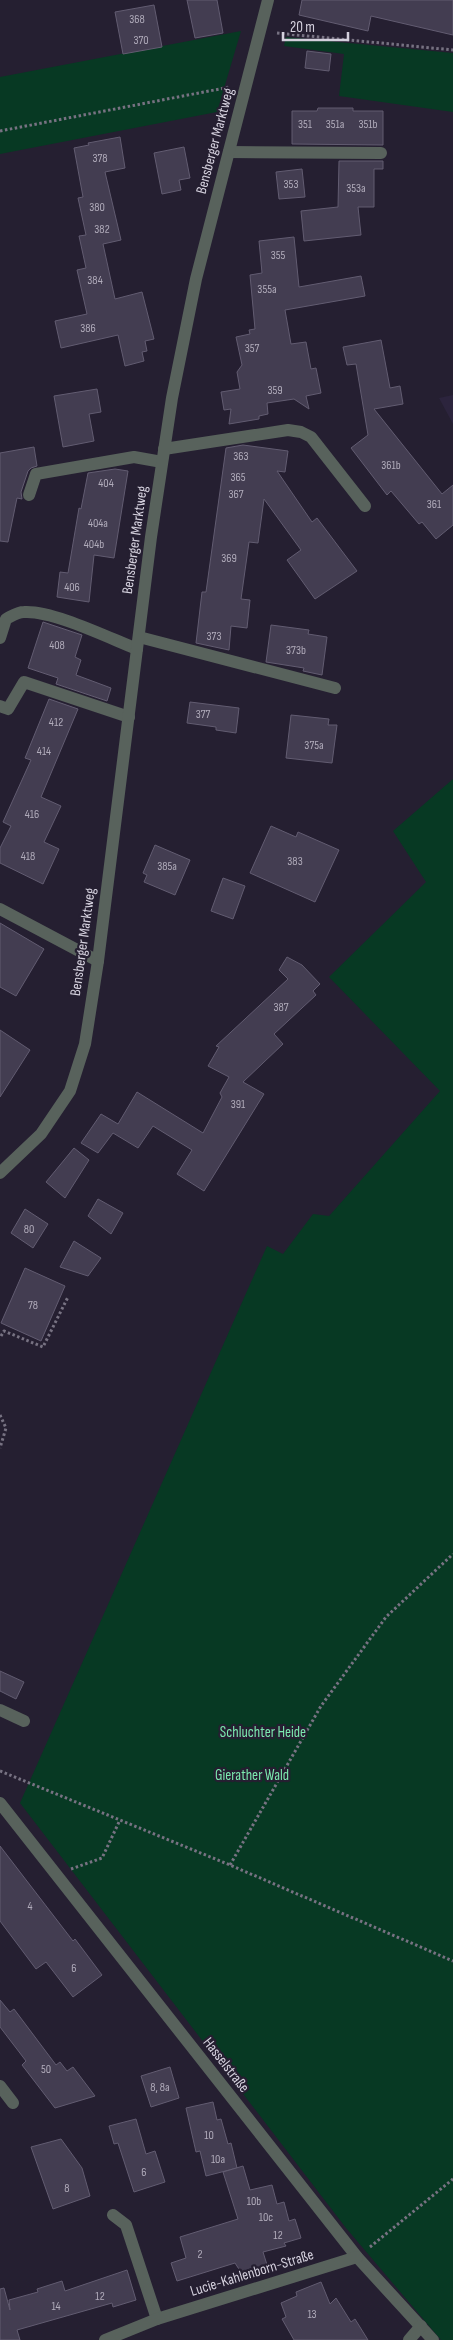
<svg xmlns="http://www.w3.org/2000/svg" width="453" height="2340" font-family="'Sofia Sans Condensed',sans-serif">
	<rect width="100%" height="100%" fill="#251f31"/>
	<polygon fill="#2c243d" points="453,395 453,424 439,398"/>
	<g fill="#073923">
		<polygon points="241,31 217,112 0,154 0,77"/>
		<polygon points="286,37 453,53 453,112 339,96 344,54 284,46"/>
		<polygon points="453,779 453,2340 441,2340 346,2228 20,1803 267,1246 283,1254 313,1214 329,1216 440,1091 329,977 426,882 393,831"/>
	</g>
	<g fill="#433d51" stroke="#625c71">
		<polygon points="187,0 217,0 223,33 195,38"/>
		<polygon points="302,0 453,0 453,35 371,16 368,31 299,15"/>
		<polygon points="154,5 162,47 123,54 115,12"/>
		<polygon points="307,51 331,54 329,71 305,68"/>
		<polygon points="318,108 353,108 353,111 383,111 383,145 292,144 292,111 317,111"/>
		<polygon points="120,137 125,168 105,172 121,240 103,244 115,299 142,292 154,339 145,341 147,351 142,352 144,361 125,366 118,335 61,348 55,321 87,314 77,270 86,268 79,236 86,235 78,198 83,197 74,148 89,145 88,143"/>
		<polygon points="184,147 190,178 179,180 181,190 162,194 154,153"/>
		<polygon points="339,161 383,161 383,169 374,169 374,207 358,207 361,235 304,241 301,211 338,207"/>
		<polygon points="302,169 305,197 279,199 276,172"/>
		<polygon points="294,237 299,287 361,276 365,296 285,310 291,344 306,342 311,369 316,368 321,393 306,396 309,409 294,399 267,403 268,414 259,416 259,419 229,424 231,409 224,410 221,392 240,389 237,372 242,365 236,337 250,334 249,330 255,329 250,275 262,273 259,241"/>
		<polygon points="381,340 390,388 400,386 403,404 374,409 442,494 453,485 453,525 436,539 422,522 419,524 391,491 387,495 351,448 368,435 356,364 347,365 343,347"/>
		<polygon points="97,389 101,412 89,414 94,441 63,447 54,396"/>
		<polygon points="243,445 288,451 285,472 277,471 312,522 317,518 357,571 315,599 287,560 301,550 264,499 258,543 249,542 241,599 250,600 247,628 231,626 229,650 196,643 202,592 206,592 226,448"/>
		<polygon points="34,447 37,466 31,468 28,471 21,492 22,499 17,498 8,542 0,541 0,453"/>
		<polygon points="115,469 128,471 114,558 94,555 89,602 57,597 60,572 68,573 79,508 81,509 88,473"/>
		<polygon points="43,622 82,635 75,657 81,660 76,675 111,688 107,701 56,684 58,678 28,668"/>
		<polygon points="271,625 309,630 308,634 327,637 322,675 303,671 304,668 266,662"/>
		<polygon points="49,699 78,709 41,797 61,806 44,842 59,849 43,884 0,863 0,848 11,826 3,822 31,760 25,758"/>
		<polygon points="190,702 239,708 236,733 216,730 216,727 187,723"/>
		<polygon points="291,715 329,719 328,725 337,725 332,763 286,758"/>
		<polygon points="271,826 296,837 298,832 339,850 315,902 250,873"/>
		<polygon points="155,845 190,860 175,895 144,882 147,875 143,873"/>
		<polygon points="223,878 245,886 233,919 211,911"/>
		<polygon points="0,923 44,949 16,996 0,987"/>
		<polygon points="287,957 302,965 320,984 313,991 316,995 274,1034 283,1044 243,1082 264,1094 204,1191 177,1174 192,1150 153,1126 138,1148 113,1133 98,1153 81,1143 101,1114 118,1124 137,1092 203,1133 222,1097 220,1093 229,1077 208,1066 219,1047 216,1046 288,979 279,970"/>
		<polygon points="0,1030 30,1050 0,1097"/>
		<polygon points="74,1148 89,1160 65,1198 46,1182"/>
		<polygon points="98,1199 123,1213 111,1234 88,1216"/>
		<polygon points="25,1209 48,1224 33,1248 11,1233"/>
		<polygon points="74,1241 101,1258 88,1276 60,1267"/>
		<polygon points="25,1268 65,1286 41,1341 1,1323"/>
		<polygon points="0,1671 24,1682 16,1699 0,1691"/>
		<polygon points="0,1846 73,1941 75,1939 102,1975 73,1997 46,1962 36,1969 0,1921"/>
		<polygon points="0,2000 10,2012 14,2009 56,2065 60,2062 67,2071 73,2067 95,2096 55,2108 22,2065 26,2061 0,2027"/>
		<polygon points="170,2067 179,2098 151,2107 141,2076"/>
		<polygon points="213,2102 217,2120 221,2119 228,2144 231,2143 237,2168 206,2176 200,2151 196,2152 186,2108"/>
		<polygon points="136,2119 146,2154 155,2151 165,2182 134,2192 118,2143 114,2144 109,2126"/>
		<polygon points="61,2139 82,2168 90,2196 53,2209 31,2147"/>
		<polygon points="243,2166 250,2190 272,2185 277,2204 284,2202 289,2221 295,2219 301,2238 284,2243 286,2246 263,2252 268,2268 244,2277 235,2263 177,2281 171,2263 186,2258 180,2237 238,2219 223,2172"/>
		<polygon points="127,2270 136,2300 113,2307 112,2303 17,2330 20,2340 0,2340 0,2289 4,2288 10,2310 9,2300 38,2292 37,2289 62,2281 65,2291"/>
		<polygon points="321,2282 330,2304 336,2298 351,2322 355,2319 368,2340 294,2340 282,2319 286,2317 281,2303 297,2296 296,2292"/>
	</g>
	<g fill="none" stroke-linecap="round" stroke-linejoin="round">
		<g stroke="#777282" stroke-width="3" stroke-dasharray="2.5 2.5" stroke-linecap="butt">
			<polyline points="277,33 453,50"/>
			<polyline points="0,131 230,87"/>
			<polyline points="1,1336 4,1331 43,1347 68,1297"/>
			<polyline points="0,1415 6,1428 0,1448"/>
			<polyline points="0,1771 230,1865 453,1961"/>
			<polyline points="230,1865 321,1706 386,1617 453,1554"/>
			<polyline points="71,1869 102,1858 120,1820"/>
			<polyline points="370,2247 453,2179"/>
		</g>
		<g stroke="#58625c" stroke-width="12">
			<polyline points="229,152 381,153"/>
			<polyline points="164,449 288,430 301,432 311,437 365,506"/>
			<polyline points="29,495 36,474 134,457 162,462"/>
			<polyline points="139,637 335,688"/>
			<path d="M0 638 6 619C12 616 17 612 24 612 52 610 109 638 137 649"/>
			<polyline points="0,706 8,709 24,682 129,717"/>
			<polyline points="0,909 98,961"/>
			<polyline points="0,1173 41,1134 70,1091 85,1044 98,961 151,537 172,398 196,279 268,0"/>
			<polyline points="0,1710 24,1721"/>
			<polyline points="0,1803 357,2257 433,2340"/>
			<polyline points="0,2086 13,2103"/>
			<polyline points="113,2215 126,2225 157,2319"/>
			<polyline points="105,2340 157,2319 357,2257"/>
			<polyline points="409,2340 421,2326"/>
		</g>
	</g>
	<g text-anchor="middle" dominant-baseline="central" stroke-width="4.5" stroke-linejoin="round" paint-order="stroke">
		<g font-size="12" fill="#b0abba">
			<text x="137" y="19">368</text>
			<text x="141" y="40">370</text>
			<text x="305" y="124">351</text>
			<text x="335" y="124">351a</text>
			<text x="368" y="124">351b</text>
			<text x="100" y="158">378</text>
			<text x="291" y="184">353</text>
			<text x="356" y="188">353a</text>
			<text x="97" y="207">380</text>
			<text x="102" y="229">382</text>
			<text x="278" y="255">355</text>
			<text x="95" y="280">384</text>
			<text x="267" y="289">355a</text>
			<text x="88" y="328">386</text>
			<text x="252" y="348">357</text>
			<text x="275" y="390">359</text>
			<text x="241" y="456">363</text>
			<text x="391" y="465">361b</text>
			<text x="238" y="477">365</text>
			<text x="106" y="483">404</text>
			<text x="236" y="494">367</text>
			<text x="434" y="504">361</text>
			<text x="98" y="523">404a</text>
			<text x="94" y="544">404b</text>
			<text x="229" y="558">369</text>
			<text x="72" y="587">406</text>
			<text x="214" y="636">373</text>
			<text x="57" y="645">408</text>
			<text x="296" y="650">373b</text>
			<text x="203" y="714">377</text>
			<text x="56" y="722">412</text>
			<text x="314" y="745">375a</text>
			<text x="44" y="751">414</text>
			<text x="32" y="814">416</text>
			<text x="28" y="856">418</text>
			<text x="295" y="861">383</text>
			<text x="167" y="866">385a</text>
			<text x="281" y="1007">387</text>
			<text x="238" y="1104">391</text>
			<text x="29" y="1229">80</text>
			<text x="33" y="1305">78</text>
			<text x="30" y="1906">4</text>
			<text x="74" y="1968">6</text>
			<text x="46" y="2069">50</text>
			<text x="160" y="2087">8, 8a</text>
			<text x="209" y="2135">10</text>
			<text x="218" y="2159">10a</text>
			<text x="144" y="2172">6</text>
			<text x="67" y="2188">8</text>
			<text x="254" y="2201">10b</text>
			<text x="266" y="2217">10c</text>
			<text x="278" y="2235">12</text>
			<text x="200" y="2254">2</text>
			<text x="100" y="2296">12</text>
			<text x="56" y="2306">14</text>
			<text x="312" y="2314">13</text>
		</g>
		<g font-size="15" fill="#d4d0dd" stroke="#251f31">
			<text transform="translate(215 141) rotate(-75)">Bensberger Marktweg</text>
			<text transform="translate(135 540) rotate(-82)">Bensberger Marktweg</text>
			<text transform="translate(83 942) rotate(-82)">Bensberger Marktweg</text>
			<text transform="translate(226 2065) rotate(52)">Hasselstraße</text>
			<text transform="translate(252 2273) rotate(-17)">Lucie-Kahlenborn-Straße</text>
		</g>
		<g font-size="15" fill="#7ce9af" stroke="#251f31">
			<text x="263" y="1732">Schluchter Heide</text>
			<text x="252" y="1775">Gierather Wald</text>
		</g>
	</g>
	<path d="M283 32v8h65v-8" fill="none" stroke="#d4d0dd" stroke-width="2.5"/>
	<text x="290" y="32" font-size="15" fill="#d4d0dd" stroke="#251f31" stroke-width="4" paint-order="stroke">20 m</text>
</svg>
